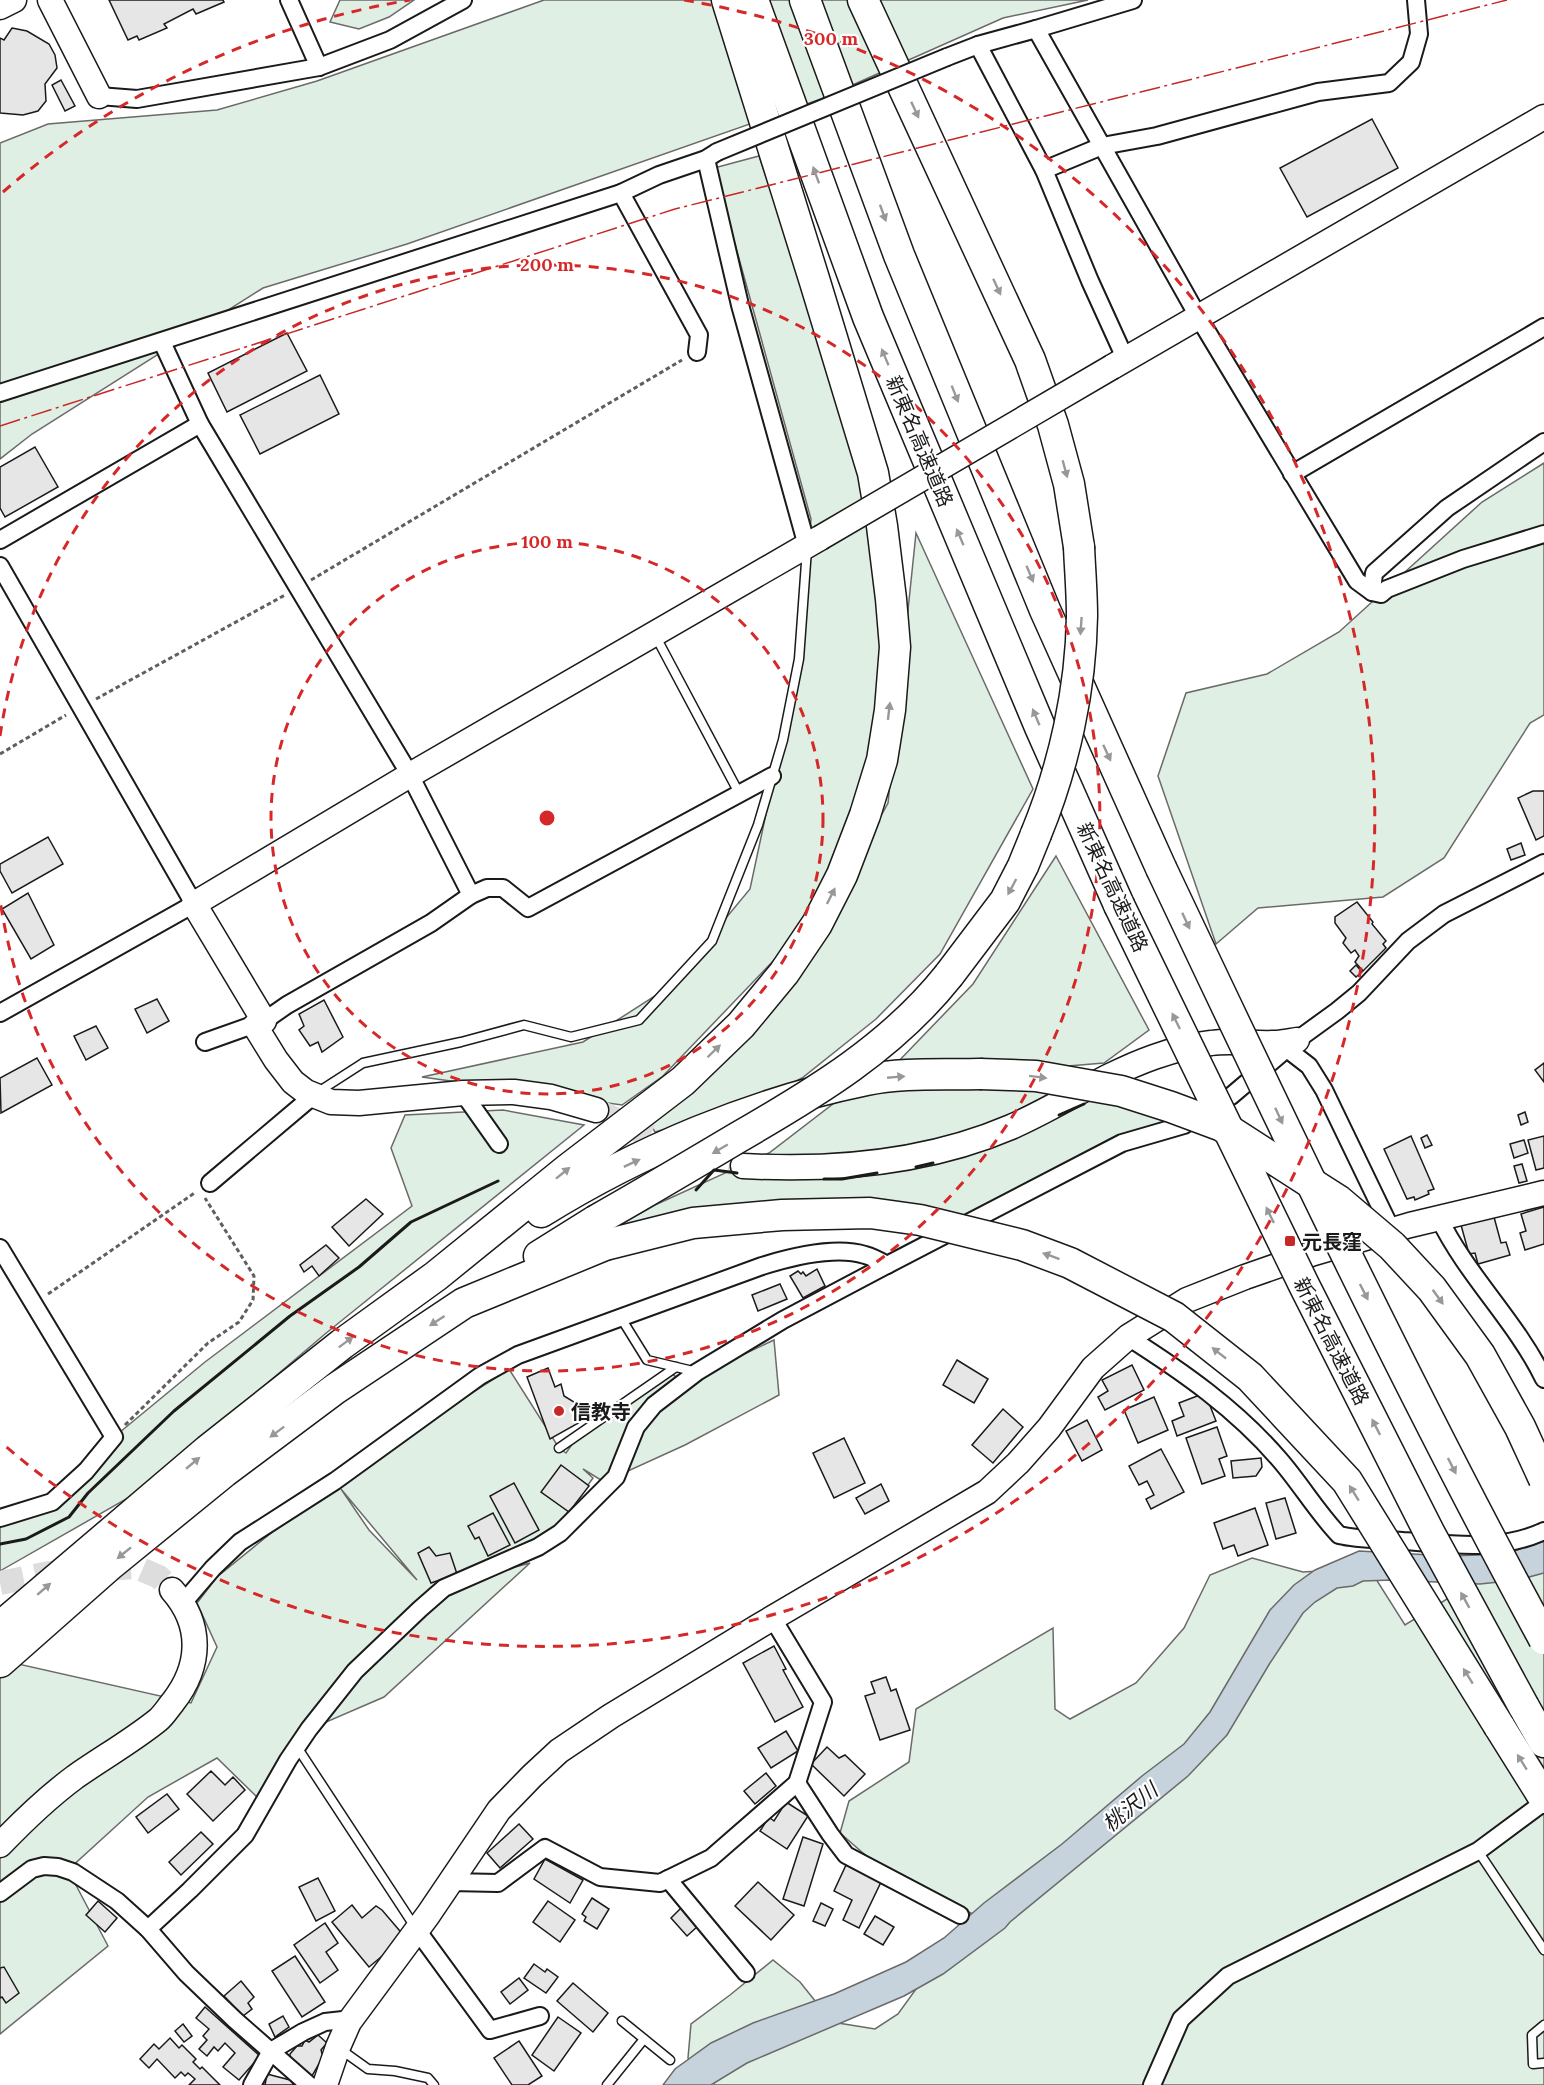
<svg xmlns="http://www.w3.org/2000/svg" width="1544" height="2085" font-family="Lora,'Noto Sans JP',serif">
	<rect width="100%" height="100%" fill="#fff"/>
	<g fill="#e0efe3" stroke="#6a6a6a" stroke-width="1.5" fill-rule="evenodd">
		<polygon points="340,0 414,0 389,17 359,29 330,22"/>
		<polygon points="544,0 1088,0 1003,18 821,99 407,244 263,288 32,434 0,459 0,143 48,124 217,110 317,81"/>
		<polygon points="759,156 871,485 884,625 871,797 797,936 663,1076 622,1105 422,1077 583,1042 669,987 750,889 795,678 811,519 714,168"/>
		<polygon points="1544,463 1544,715 1530,723 1444,858 1383,897 1258,908 1216,944 1158,776 1186,693 1267,674 1339,632 1482,502"/>
		<polygon points="916,533 1033,789 940,954 876,1019 802,1078 749,1106 655,1132 648,1119 839,893 888,803"/>
		<polygon points="1056,856 1149,1030 1104,1063 1020,1070 893,1067 973,984"/>
		<polygon points="1006,1083 1088,1096 1180,1121 970,1216 866,1199 618,1226 655,1205 769,1153 846,1094"/>
		<polygon points="503,1110 584,1125 325,1334 142,1490 0,1571 0,1518 67,1490 114,1437 205,1362 412,1206 391,1148 405,1115"/>
		<path d="M774 1340 779 1395 685 1445 604 1482 583 1469 593 1478 545 1543 433 1589 530 1563 384 1697 326 1722 259 1799 217 1758 148 1797 68 1870 108 1946 0 2034V1678L14 1663 191 1703 217 1647 197 1603 217 1577 335 1481 509 1369 559 1448 566 1453 580 1433 668 1372 685 1382ZM341 1489 417 1580 369 1530Z"/>
		<polygon points="1252,1558 1303,1572 1369,1568 1405,1625 1489,1573 1544,1562 1544,2085 715,2085 688,2058 691,2024 730,1995 773,1960 800,1982 832,2022 875,2029 898,2014 971,1913 885,1872 840,1833 849,1801 909,1762 916,1709 1053,1628 1055,1709 1070,1719 1136,1683 1184,1628 1210,1575"/>
	</g>
	<polygon fill="#c6d2dc" stroke="#6a6a6a" stroke-width="1.5" points="1544,1540 1544,1573 1518,1580 1480,1584 1392,1580 1363,1581 1353,1586 1337,1588 1315,1602 1303,1613 1270,1663 1227,1735 1188,1776 1010,1922 1005,1928 943,1974 904,1996 747,2063 711,2085 663,2085 675,2069 711,2043 753,2023 834,1994 906,1962 944,1938 984,1903 1062,1844 1142,1776 1184,1744 1210,1712 1270,1610 1294,1585 1315,1570 1359,1551 1449,1556 1507,1554"/>
	<g fill="#e6e6e6" stroke="#1a1a1a" stroke-width="1.5">
		<polygon points="109,0 223,0 224,2 196,14 193,9 164,24 167,28 139,40 137,36 128,40"/>
		<polygon points="12,28 27,31 49,44 55,55 57,68 45,84 46,101 38,111 23,115 0,113 0,38 4,40"/>
		<polygon points="61,80 75,106 65,111 52,85"/>
		<polygon points="1372,119 1398,168 1307,217 1280,168"/>
		<polygon points="287,333 307,371 227,412 208,373"/>
		<polygon points="320,375 339,414 260,454 240,415"/>
		<polygon points="35,447 58,487 5,517 0,508 0,467"/>
		<polygon points="1533,791 1544,791 1544,836 1536,840 1518,798"/>
		<polygon points="48,837 63,864 12,893 0,871 0,864"/>
		<polygon points="1521,843 1525,855 1511,860 1507,849"/>
		<polygon points="28,893 54,945 31,959 2,909"/>
		<polygon points="1357,902 1373,922 1372,924 1386,941 1383,944 1386,948 1363,971 1355,962 1359,956 1355,950 1351,953 1343,943 1346,938 1335,923 1335,917"/>
		<polygon points="1356,965 1362,972 1356,977 1350,971"/>
		<polygon points="157,999 169,1021 147,1033 135,1009"/>
		<polygon points="324,1000 343,1037 322,1052 318,1042 310,1046 299,1030 304,1026 299,1014"/>
		<polygon points="96,1026 108,1048 86,1060 74,1036"/>
		<polygon points="37,1058 52,1085 1,1113 0,1078"/>
		<polygon points="1544,1063 1544,1082 1535,1070"/>
		<polygon points="1525,1112 1528,1122 1521,1125 1518,1115"/>
		<polygon points="1427,1135 1432,1145 1425,1148 1421,1138"/>
		<polygon points="1411,1136 1434,1189 1428,1191 1429,1194 1415,1200 1414,1197 1407,1199 1384,1149"/>
		<polygon points="1544,1136 1544,1168 1536,1170 1528,1140"/>
		<polygon points="1524,1140 1528,1153 1514,1158 1510,1144"/>
		<polygon points="1522,1164 1527,1181 1519,1183 1514,1166"/>
		<polygon points="366,1199 383,1214 349,1246 332,1227"/>
		<polygon points="1544,1207 1544,1244 1525,1250 1520,1233 1526,1231 1521,1214"/>
		<polygon points="1494,1217 1501,1243 1506,1242 1510,1255 1478,1264 1475,1253 1469,1254 1461,1225"/>
		<polygon points="326,1245 339,1258 319,1276 312,1266 304,1272 300,1265"/>
		<polygon points="817,1269 825,1286 803,1298 790,1276 798,1271 801,1274 803,1272 806,1276"/>
		<polygon points="780,1284 787,1299 758,1311 752,1295"/>
		<polygon points="957,1360 988,1379 974,1403 943,1385"/>
		<polygon points="1132,1365 1144,1390 1105,1410 1098,1397 1108,1391 1102,1380"/>
		<polygon points="548,1368 555,1387 561,1384 564,1396 574,1402 582,1421 550,1439 527,1377"/>
		<polygon points="1205,1393 1216,1421 1177,1436 1172,1421 1184,1416 1179,1403"/>
		<polygon points="1154,1397 1168,1430 1138,1443 1124,1410"/>
		<polygon points="1003,1409 1023,1427 993,1463 972,1445"/>
		<polygon points="1087,1420 1102,1450 1082,1461 1066,1431"/>
		<polygon points="1217,1427 1227,1456 1219,1459 1225,1476 1202,1484 1186,1438"/>
		<polygon points="844,1438 865,1483 834,1498 813,1453"/>
		<polygon points="1161,1449 1184,1492 1151,1509 1146,1499 1154,1495 1147,1481 1139,1485 1129,1466"/>
		<polygon points="1261,1458 1262,1467 1256,1476 1233,1478 1231,1461"/>
		<polygon points="561,1465 589,1486 569,1512 541,1492"/>
		<polygon points="514,1483 539,1530 515,1543 490,1496"/>
		<polygon points="881,1484 889,1501 865,1514 856,1498"/>
		<polygon points="1285,1498 1296,1533 1276,1539 1266,1503"/>
		<polygon points="1255,1508 1268,1545 1238,1556 1234,1545 1223,1549 1214,1523"/>
		<polygon points="493,1513 510,1545 488,1556 479,1537 475,1539 468,1526"/>
		<polygon points="429,1547 436,1556 450,1553 457,1574 431,1583 418,1553"/>
		<polygon points="774,1646 786,1669 783,1670 803,1707 775,1722 743,1663"/>
		<polygon points="886,1677 891,1691 896,1689 910,1730 880,1740 865,1696 875,1693 871,1682"/>
		<polygon points="786,1731 798,1751 771,1768 758,1748"/>
		<polygon points="827,1747 839,1758 845,1755 865,1774 844,1796 811,1764"/>
		<polygon points="211,1771 225,1785 233,1777 245,1790 213,1821 187,1794"/>
		<polygon points="766,1773 776,1786 755,1804 744,1791"/>
		<polygon points="167,1794 179,1809 148,1833 136,1817"/>
		<polygon points="786,1802 808,1816 787,1849 760,1831 769,1817 774,1821"/>
		<polygon points="519,1824 533,1839 500,1868 487,1853"/>
		<polygon points="201,1832 213,1844 181,1875 169,1862"/>
		<polygon points="803,1837 823,1844 804,1906 783,1899"/>
		<polygon points="545,1859 583,1880 570,1903 534,1879"/>
		<polygon points="846,1865 881,1882 859,1928 843,1920 852,1900 834,1891"/>
		<polygon points="318,1878 335,1911 316,1921 299,1887"/>
		<polygon points="758,1882 794,1915 771,1940 735,1906"/>
		<polygon points="592,1898 609,1909 597,1929 584,1921 586,1917 582,1914"/>
		<polygon points="98,1901 117,1918 105,1932 86,1915"/>
		<polygon points="548,1901 575,1920 560,1942 533,1922"/>
		<polygon points="821,1903 833,1909 825,1926 813,1921"/>
		<polygon points="352,1905 362,1918 376,1906 382,1910 405,1937 369,1967 332,1922"/>
		<polygon points="681,1908 698,1926 687,1936 671,1918"/>
		<polygon points="875,1916 894,1927 883,1945 864,1934"/>
		<polygon points="325,1923 338,1943 326,1952 338,1970 320,1983 294,1945"/>
		<polygon points="295,1956 325,2002 302,2017 272,1971"/>
		<polygon points="534,1964 545,1972 547,1969 558,1977 546,1993 524,1978"/>
		<polygon points="4,1967 19,1993 6,2003 2,1997 0,1998 0,1968"/>
		<polygon points="519,1978 528,1990 510,2004 501,1992"/>
		<polygon points="241,1981 254,1997 248,2003 252,2009 243,2016 224,1996"/>
		<polygon points="573,1983 608,2013 593,2032 557,2001"/>
		<polygon points="205,2007 260,2056 239,2080 223,2067 235,2053 225,2043 218,2051 214,2047 207,2056 199,2049 207,2040 203,2036 209,2029 196,2018"/>
		<polygon points="283,2016 289,2027 275,2037 269,2024"/>
		<polygon points="558,2017 581,2033 554,2071 532,2055"/>
		<polygon points="183,2024 192,2036 184,2042 175,2031"/>
		<polygon points="318,2035 327,2043 321,2050 323,2057 312,2076 290,2060 290,2054 297,2046 302,2046 305,2040 309,2042"/>
		<polygon points="170,2038 179,2048 182,2045 196,2059 193,2062 200,2069 202,2067 220,2085 189,2085 195,2079 188,2073 185,2076 181,2072 175,2078 157,2059 149,2068 140,2059 154,2044 159,2049"/>
		<polygon points="519,2041 542,2076 528,2085 512,2085 494,2058"/>
		<polygon points="267,2074 290,2080 294,2085 260,2085 265,2085"/>
	</g>
	<g fill="none" stroke-linecap="round" stroke-linejoin="round">
		<g stroke="#ddd" stroke-width="24" stroke-dasharray="24 12" stroke-linecap="butt">
			<polyline points="596,1110 652,1137 696,1153 743,1166"/>
			<polyline points="0,1583 49,1573 136,1567 159,1577 172,1590"/>
		</g>
		<g stroke="#1a1a1a" stroke-width="11">
			<g id="lane">
				<polyline points="656,637 739,793"/>
				<polyline points="318,1092 363,1063 461,1042 524,1025 571,1037 639,1020 712,941 758,825 783,740 799,659 807,549"/>
				<polyline points="621,1318 647,1360 697,1372"/>
				<polyline points="559,1448 676,1367"/>
				<polyline points="297,1747 415,1927"/>
				<polyline points="1478,1851 1544,1950"/>
				<polyline points="622,2021 670,2060"/>
				<polyline points="1544,2025 1532,2035 1533,2064 1544,2063"/>
				<polyline points="340,2049 368,2069 395,2071 428,2078 434,2085"/>
				<polyline points="607,2085 644,2039"/>
			</g>
		</g>
		<g stroke="#1a1a1a" stroke-width="20">
			<g id="street">
				<polyline points="289,0 319,67"/>
				<polyline points="1133,0 1036,29 1199,318 1357,581 1372,592 1381,594 1387,589 1463,559 1544,534"/>
				<polyline points="978,45 1036,29"/>
				<polyline points="947,57 978,45 1044,170 1090,281 1125,358"/>
				<polyline points="99,96 137,99 319,67 390,40 463,0"/>
				<polyline points="706,159 740,305 807,546"/>
				<polyline points="1044,170 1102,146 1157,136 1318,92 1389,83 1411,62 1419,34 1416,0"/>
				<polyline points="621,193 699,335 697,352"/>
				<polyline points="162,342 200,424 410,775 471,895"/>
				<polyline points="0,393 621,193 659,175 706,159 717,152"/>
				<polyline points="1292,474 1544,327"/>
				<polyline points="0,540 200,424"/>
				<polyline points="0,566 194,904 0,1013"/>
				<polyline points="1372,592 1374,573 1447,508 1544,442"/>
				<polyline points="205,1042 264,1021 287,1005 431,923 471,895 487,888 503,888 528,908 772,776"/>
				<polyline points="1287,1049 1309,1066 1324,1090 1392,1231"/>
				<polyline points="463,1093 499,1144"/>
				<polyline points="210,1183 314,1095"/>
				<path d="M1439 1218C1467 1276 1516 1321 1544 1379"/>
				<polyline points="0,1248 114,1437 86,1471 52,1502 0,1518"/>
				<path d="M1128 1337C1183 1372 1236 1409 1279 1459 1300 1483 1317 1512 1339 1535 1360 1540 1382 1539 1403 1541 1450 1544 1500 1552 1544 1531"/>
				<path d="M183 1603 213 1568 240 1542 335 1481 480 1376 518 1355 762 1266C791 1257 836 1246 865 1255 873 1257 880 1261 887 1265L1122 1143 1184 1125 1231 1096 1297 1040 1337 1011 1359 993 1408 941 1444 914 1544 863"/>
				<polyline points="797,1783 830,1834 846,1855 960,1915"/>
				<polyline points="668,1879 746,1973"/>
				<polyline points="450,1882 498,1883 545,1848 600,1877 660,1883 711,1858 797,1783 823,1702 773,1619"/>
				<polyline points="0,1893 32,1869 44,1866 58,1867 73,1872 117,1901 148,1929 186,1973 235,2020 309,2085"/>
				<polyline points="148,1929 190,1890 245,1835 288,1760 309,1729 355,1671 420,1609 444,1588 538,1547 560,1533 616,1477 636,1427 654,1405 697,1372 783,1320 887,1265"/>
				<polyline points="417,1930 490,2030 540,2016"/>
				<polyline points="252,2085 271,2051 303,2032 325,2022 352,2019"/>
				<polyline points="1152,2085 1181,2019 1228,1976 1478,1851 1544,1802"/>
			</g>
		</g>
		<g stroke="#1a1a1a" stroke-width="27">
			<g id="secondary">
				<polyline points="50,0 99,96"/>
				<polyline points="0,7 14,0"/>
				<polyline points="1112,367 1544,117"/>
				<polyline points="596,1110 551,1097 514,1092 463,1093 359,1103 331,1102 306,1092 293,1082 276,1060 255,1026 264,1021 194,904 410,775 820,538"/>
				<path d="M743 1166C833 1171 927 1163 1011 1127 1059 1106 1103 1075 1154 1057 1171 1051 1192 1045 1211 1043 1232 1040 1253 1044 1274 1043 1282 1043 1290 1041 1297 1040"/>
				<path d="M0 1845C23 1821 48 1797 75 1777 102 1758 132 1741 158 1720 164 1715 168 1708 173 1702 201 1666 203 1625 172 1590"/>
				<polyline points="325,2085 338,2047 349,2022 428,1915 499,1810 532,1776 559,1751 611,1716 759,1626 987,1492 1018,1463 1049,1428 1093,1368 1128,1337 1187,1300 1245,1277 1314,1253 1410,1225 1544,1193"/>
			</g>
		</g>
		<g stroke="#1a1a1a" stroke-width="33">
			<g id="highway">
				<polyline points="753,0 868,317 1040,727 1119,905"/>
				<polyline points="805,0 899,255 1045,610 1161,868"/>
				<polyline points="863,0 1030,360 1053,425 1069,484 1079,547"/>
				<polyline points="949,975 1005,901 1023,866 1036,834"/>
				<path d="M541 1212C639 1151 753 1103 866 1080 902 1072 943 1075 980 1074"/>
				<polyline points="539,1256 595,1221"/>
				<polyline points="0,1627 208,1450 342,1344 436,1276 568,1169 683,1081 741,1025 784,973 817,924 842,875 865,815 882,760 890,710 895,647 891,599 882,526 873,473 815,282 727,0"/>
				<polyline points="0,1662 111,1564 224,1472 335,1389 464,1303 605,1245"/>
				<polyline points="1524,1707 1544,1742"/>
				<polyline points="1499,1726 1544,1798"/>
			</g>
		</g>
		<g stroke="#5f5f5f" stroke-width="3" stroke-dasharray="4.5 3" stroke-linecap="butt">
			<polyline points="311,580 682,360"/>
			<polyline points="96,699 285,595"/>
			<polyline points="0,754 66,715"/>
			<polyline points="48,1294 196,1192"/>
			<polyline points="125,1425 208,1343 239,1322 253,1300 254,1276 205,1198"/>
		</g>
		<use href="#lane" stroke="#fff" stroke-width="8"/>
		<use href="#street" stroke="#fff" stroke-width="16"/>
		<use href="#secondary" stroke="#fff" stroke-width="24"/>
		<use href="#highway" stroke="#fff" stroke-width="30"/>
		<g stroke="#1a1a1a" stroke-width="20" stroke-linecap="butt">
			<polyline id="street-bridge" points="717,152 947,57"/>
		</g>
		<g stroke="#1a1a1a" stroke-width="27" stroke-linecap="butt">
			<polyline id="secondary-bridge" points="820,538 1112,367"/>
		</g>
		<g stroke="#1a1a1a" stroke-width="33" stroke-linecap="butt">
			<g id="highway-bridge">
				<path d="M1036 834C1064 766 1081 689 1082 616 1082 593 1080 570 1079 547"/>
				<path d="M1161 868C1284 1128 1407 1387 1544 1639"/>
				<polyline points="1119,905 1304,1285 1430,1534 1524,1707"/>
				<polyline points="980,1074 1036,1076 1121,1091 1171,1107 1222,1126 1339,1201 1392,1246 1432,1289 1480,1355 1520,1427 1544,1479"/>
				<path d="M595 1221C643 1194 690 1166 737 1138 815 1093 892 1047 949 975"/>
				<polyline points="605,1245 693,1223 782,1215 870,1213 920,1220 1022,1245 1070,1263 1174,1317 1250,1377 1347,1481 1499,1726"/>
			</g>
		</g>
		<use href="#street-bridge" stroke="#fff" stroke-width="16"/>
		<use href="#secondary-bridge" stroke="#fff" stroke-width="24"/>
		<use href="#highway-bridge" stroke="#fff" stroke-width="30"/>
		<g stroke="#1a1a1a" stroke-width="3">
			<polyline points="1059,1115 1084,1104"/>
			<polyline points="916,1167 933,1163"/>
			<polyline points="824,1179 842,1179 877,1173"/>
			<polyline points="696,1190 714,1170 737,1173"/>
			<polyline points="0,1544 26,1539 69,1517 88,1493 174,1411 290,1316 359,1267 411,1222 498,1181"/>
		</g>
		<polyline stroke="#c62828" stroke-width="1.5" stroke-dasharray="21 4.5 3 4.5" stroke-linecap="butt" points="0,426 675,209 1507,0"/>
	</g>
	<defs><path id="oneway-solid" d="M-6-.8H1V-3.2L6.5 0L1 3.2V.8H-6Z" transform="scale(1.5)"/></defs>
	<g fill="#989898">
		<use href="#oneway-solid" transform="translate(915 110) rotate(65)"/>
		<use href="#oneway-solid" transform="translate(816 175) rotate(-110)"/>
		<use href="#oneway-solid" transform="translate(883 213) rotate(70)"/>
		<use href="#oneway-solid" transform="translate(997 287) rotate(65)"/>
		<use href="#oneway-solid" transform="translate(885 357) rotate(-113)"/>
		<use href="#oneway-solid" transform="translate(955 394) rotate(68)"/>
		<use href="#oneway-solid" transform="translate(1065 469) rotate(75)"/>
		<use href="#oneway-solid" transform="translate(960 537) rotate(-113)"/>
		<use href="#oneway-solid" transform="translate(1030 574) rotate(67)"/>
		<use href="#oneway-solid" transform="translate(1081 626) rotate(94)"/>
		<use href="#oneway-solid" transform="translate(889 711) rotate(-83)"/>
		<use href="#oneway-solid" transform="translate(1036 717) rotate(-113)"/>
		<use href="#oneway-solid" transform="translate(1107 753) rotate(65)"/>
		<use href="#oneway-solid" transform="translate(1012 887) rotate(118)"/>
		<use href="#oneway-solid" transform="translate(831 896) rotate(-63)"/>
		<use href="#oneway-solid" transform="translate(1186 921) rotate(65)"/>
		<use href="#oneway-solid" transform="translate(1176 1021) rotate(-116)"/>
		<use href="#oneway-solid" transform="translate(714 1051) rotate(-44)"/>
		<use href="#oneway-solid" transform="translate(896 1077) rotate(-5)"/>
		<use href="#oneway-solid" transform="translate(1038 1077) rotate(7)"/>
		<use href="#oneway-solid" transform="translate(1279 1116) rotate(65)"/>
		<use href="#oneway-solid" transform="translate(720 1149) rotate(150)"/>
		<use href="#oneway-solid" transform="translate(632 1163) rotate(-25)"/>
		<use href="#oneway-solid" transform="translate(563 1173) rotate(-39)"/>
		<use href="#oneway-solid" transform="translate(1270 1215) rotate(-116)"/>
		<use href="#oneway-solid" transform="translate(1051 1256) rotate(-160)"/>
		<use href="#oneway-solid" transform="translate(1364 1292) rotate(63)"/>
		<use href="#oneway-solid" transform="translate(1438 1297) rotate(54)"/>
		<use href="#oneway-solid" transform="translate(437 1321) rotate(147)"/>
		<use href="#oneway-solid" transform="translate(346 1342) rotate(-37)"/>
		<use href="#oneway-solid" transform="translate(1219 1353) rotate(-142)"/>
		<use href="#oneway-solid" transform="translate(1376 1427) rotate(-117)"/>
		<use href="#oneway-solid" transform="translate(277 1432) rotate(143)"/>
		<use href="#oneway-solid" transform="translate(193 1463) rotate(-40)"/>
		<use href="#oneway-solid" transform="translate(1452 1466) rotate(63)"/>
		<use href="#oneway-solid" transform="translate(1354 1493) rotate(-122)"/>
		<use href="#oneway-solid" transform="translate(124 1553) rotate(141)"/>
		<use href="#oneway-solid" transform="translate(44 1589) rotate(-41)"/>
		<use href="#oneway-solid" transform="translate(1465 1600) rotate(-119)"/>
		<use href="#oneway-solid" transform="translate(1468 1676) rotate(-122)"/>
		<use href="#oneway-solid" transform="translate(1522 1762) rotate(-122)"/>
	</g>
	<g fill="none" stroke="#d62828" stroke-width="3" stroke-dasharray="10 8">
		<circle cx="547" cy="818" r="276"/>
		<path d="M0 736A553 553 0 1 1 0 900"/>
		<path d="M3 192A829 829 0 0 1 410 0M684 0A829 829 0 1 1 3 1444"/>
	</g>
	<g fill="#c62828" stroke="#fff" stroke-width="2">
		<rect x="1284" y="1235" width="12" height="12" rx="3"/>
		<circle cx="559" cy="1411" r="6"/>
	</g>
	<g text-anchor="middle" dominant-baseline="central" stroke-width="4.5" stroke-linejoin="round" paint-order="stroke">
		<g font-size="20" fill="#1a1a1a" stroke="#fff">
			<text transform="translate(920 441) rotate(67)">新東名高速道路</text>
			<text transform="translate(1113 887) rotate(65)">新東名高速道路</text>
			<text transform="translate(1332 1341) rotate(63)">新東名高速道路</text>
		</g>
		<g font-size="20" font-weight="bold" fill="#1a1a1a" stroke="#fff" text-anchor="start">
			<text x="1302" y="1241">元長窪</text>
			<text x="571" y="1411">信教寺</text>
		</g>
		<g font-size="21" font-style="italic" fill="#1a1a1a" stroke="#fff">
			<text transform="translate(1130 1807) rotate(-39)">桃沢川</text>
		</g>
	</g>
	<circle cx="547" cy="818" r="9" fill="#d62828" stroke="#fff" stroke-width="3"/>
	<g font-size="18" text-anchor="middle" font-weight="bold" fill="#d62828" stroke="#fff" stroke-width="4.5" stroke-linejoin="round" paint-order="stroke">
		<text x="831" y="45">300 m</text>
		<text x="547" y="271">200 m</text>
		<text x="547" y="548">100 m</text>
	</g>
</svg>
